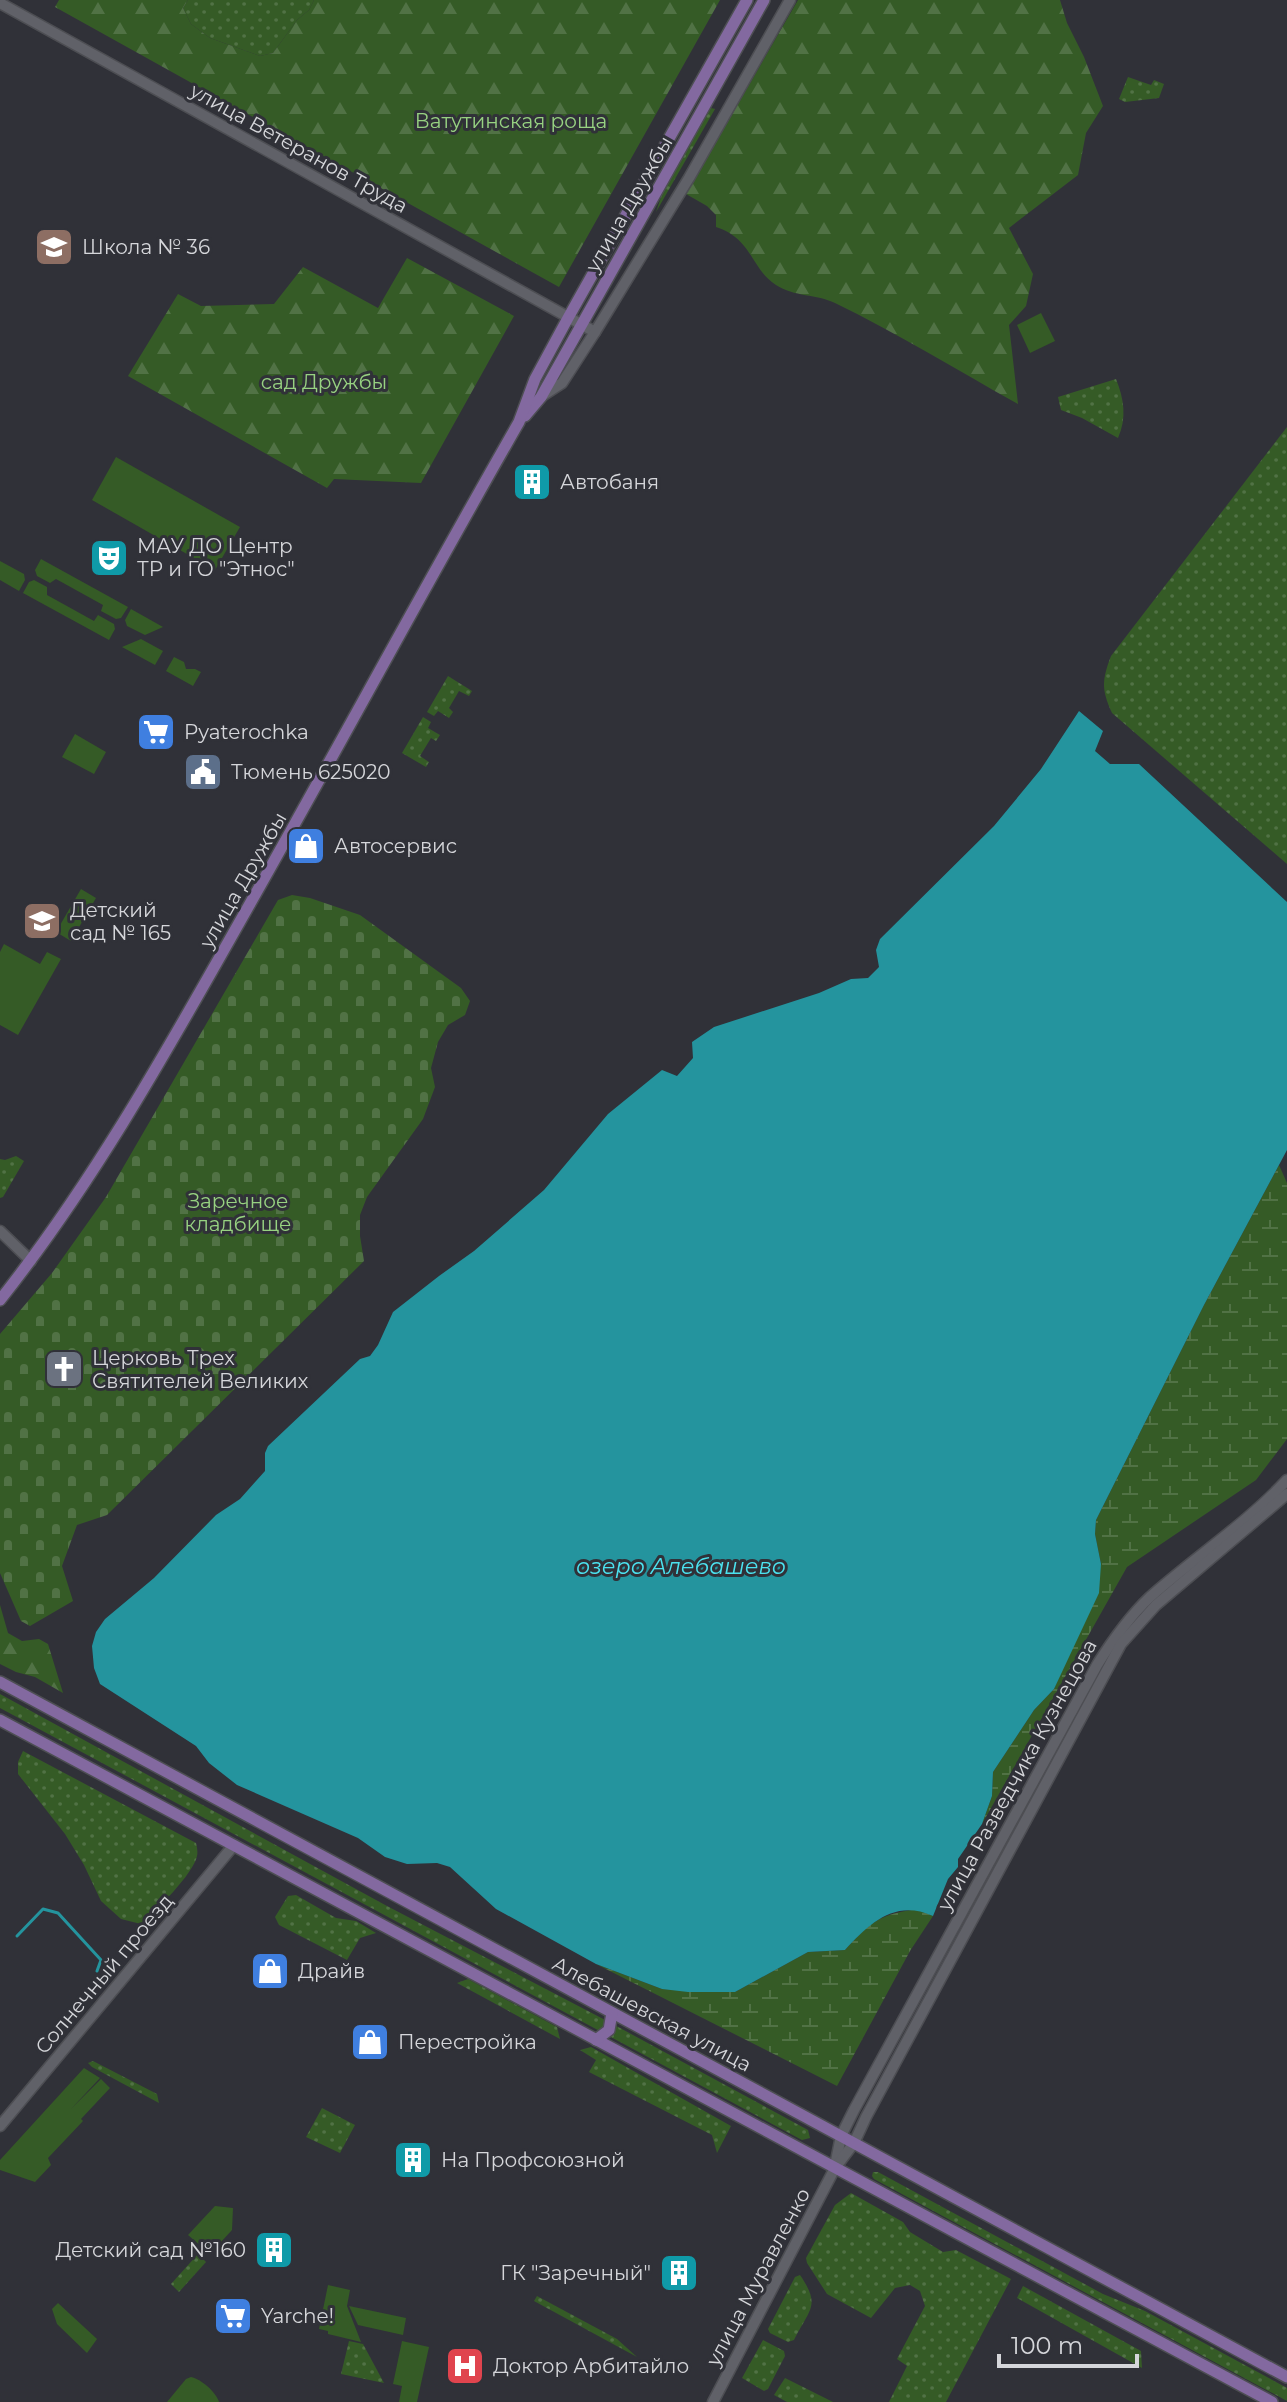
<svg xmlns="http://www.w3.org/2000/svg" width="1287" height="2402" font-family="Montserrat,sans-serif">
	<defs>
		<pattern id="grass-dots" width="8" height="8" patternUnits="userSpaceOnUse" patternTransform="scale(2)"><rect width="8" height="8" fill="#355b26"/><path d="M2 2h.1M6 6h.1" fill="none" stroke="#517245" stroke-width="1.8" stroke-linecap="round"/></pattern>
		<pattern id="forest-firs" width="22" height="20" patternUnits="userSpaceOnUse" patternTransform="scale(2)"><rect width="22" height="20" fill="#355b26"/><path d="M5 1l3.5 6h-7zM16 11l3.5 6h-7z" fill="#517245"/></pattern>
		<pattern id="wetland-marsh" width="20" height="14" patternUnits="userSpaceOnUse" patternTransform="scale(2)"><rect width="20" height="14" fill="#355b26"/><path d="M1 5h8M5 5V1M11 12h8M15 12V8" fill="none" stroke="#517245"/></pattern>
		<pattern id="cemetery-stones" width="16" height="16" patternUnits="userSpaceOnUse" patternTransform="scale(2)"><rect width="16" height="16" fill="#355b26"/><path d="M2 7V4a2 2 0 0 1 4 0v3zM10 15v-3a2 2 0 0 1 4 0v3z" fill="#517245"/></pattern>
	</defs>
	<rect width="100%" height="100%" fill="#303138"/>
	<g fill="url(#grass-dots)">
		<polygon points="188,0 314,0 309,10 297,20 273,53 260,56 210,38 191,24 183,8"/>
		<polygon points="1128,77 1151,85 1154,80 1164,84 1159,98 1125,102 1119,99"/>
		<polygon points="711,108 715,109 656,212 663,191"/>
		<path d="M1116 379C1124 399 1127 418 1118 438L1082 418 1061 410 1058 397Z"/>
		<path d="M1287 427V864L1112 713C1101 689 1102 680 1111 656Z"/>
		<polygon points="448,676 472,691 469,696 459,691 449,708 453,712 449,718 438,711 434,716 427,712"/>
		<polygon points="423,717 431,722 428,728 440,735 436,741 431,738 420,756 429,762 426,767 402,753"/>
		<polygon points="16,1156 24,1161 3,1197 0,1198 0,1159 5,1160"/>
		<polygon points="0,1694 387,1906 609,2022 808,2130 810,2138 802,2140 0,1708"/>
		<path d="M23 1751 196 1843C197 1847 198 1852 197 1856 194 1873 155 1912 141 1924L121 1919 101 1901 84 1865 65 1834 18 1774V1762Z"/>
		<polygon points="296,1895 336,1918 356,1921 376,1933 360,1938 347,1960 279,1925 275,1917 288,1896"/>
		<polygon points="468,1979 557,2027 560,2039 457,1983"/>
		<polygon points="591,2047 731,2126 717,2153 712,2135 589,2072 596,2060 580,2050"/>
		<polygon points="93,2061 157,2094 159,2103 92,2067 88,2063"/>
		<polygon points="322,2108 355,2125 340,2153 306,2137"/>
		<polygon points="873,2172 878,2172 1103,2294 1145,2311 1287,2388 1287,2401 874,2179 872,2176"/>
		<polygon points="851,2193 903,2222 910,2232 943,2252 956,2250 1011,2279 946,2402 889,2402 907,2366 897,2359 925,2306 920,2291 910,2285 895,2288 871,2318 827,2294 807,2263 806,2258 835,2205"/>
		<polygon points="198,2254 206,2262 179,2292 171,2284"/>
		<path d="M800 2275C821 2306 810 2308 794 2340L788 2342 770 2333 768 2329 795 2277Z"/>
		<polygon points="1023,2286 1141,2351 1142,2368 1017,2298"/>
		<polygon points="537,2296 617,2339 637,2357 534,2301"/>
		<polygon points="763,2340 784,2351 785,2356 768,2389 764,2391 742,2378"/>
		<polygon points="349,2341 363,2344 384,2383 341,2374"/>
		<polygon points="785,2378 833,2402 787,2402 774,2395"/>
	</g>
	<g fill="url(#forest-firs)">
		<polygon points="59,0 188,0 183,8 191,24 210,38 260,56 273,53 297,20 309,10 314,0 720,0 559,287 55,7"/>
		<path d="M798 0H1060L1067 23 1084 57 1103 106 1086 133 1078 175 1009 228 1033 274 1026 306 1009 325 1018 404C957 370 897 333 835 303 817 294 794 297 776 285 750 268 753 239 716 227V215L707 206 686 194Z"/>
		<polygon points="407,258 514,316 421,483 334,479 327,488 128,376 178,294 201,306 274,304 303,267 378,308"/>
		<polygon points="0,1605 8,1633 22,1641 39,1639 48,1644 63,1693 35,1677 16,1672 0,1664"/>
	</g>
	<g fill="url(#wetland-marsh)">
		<polygon points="1279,1165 1287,1183 1287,1439 1256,1480 1127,1567 982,1824 992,1796 993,1772 1034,1710 1054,1689 1063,1667 1101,1564 1095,1534 1096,1520 1204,1305"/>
		<path d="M917 1909 933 1916 910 1951 837 2086 596 1964 662 1989 735 1992 808 1952 845 1950C871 1921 879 1915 917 1909Z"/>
	</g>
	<polygon fill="url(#cemetery-stones)" points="292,895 310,898 360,915 461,988 470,1001 465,1015 448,1025 438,1042 431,1068 435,1087 423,1119 367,1197 360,1215 360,1236 364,1261 107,1515 77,1525 62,1566 73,1601 30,1626 21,1621 0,1573 0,1334 52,1273 106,1197 278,900"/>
	<g fill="#355b26">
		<polygon points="1041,313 1055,341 1030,353 1017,325"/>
		<polygon points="116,457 240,527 215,570 92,500"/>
		<polygon points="41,559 128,607 121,618 116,619 101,611 103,605 56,579 50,583 37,576 35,570"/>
		<polygon points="0,561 24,574 25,580 19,591 0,580"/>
		<polygon points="34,580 47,587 47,595 94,621 98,615 114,624 115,629 109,640 23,593 29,582"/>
		<polygon points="131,609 163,627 145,635 127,626 125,620"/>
		<polygon points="141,639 163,651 155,665 122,647"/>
		<polygon points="174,657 184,662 186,669 195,669 201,672 193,686 166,671"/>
		<polygon points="75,734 106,752 94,774 62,757"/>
		<polygon points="81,889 96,898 71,941 56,932"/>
		<polygon points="4,944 40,964 47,952 61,959 18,1035 0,1025 0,952"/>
		<polygon points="84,2068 100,2078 71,2109 101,2079 110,2088 81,2119 83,2121 48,2158 51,2165 35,2182 0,2170 0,2160"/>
		<polygon points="215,2206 233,2208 232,2230 210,2254 188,2235"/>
		<polygon points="328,2285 350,2290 347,2306 361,2342 328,2334 328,2331 319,2329"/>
		<polygon points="58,2303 97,2339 87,2353 57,2324 52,2309"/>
		<polygon points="349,2306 406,2318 403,2335 358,2325"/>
		<polygon points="402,2341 429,2347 417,2402 399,2402 402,2386 393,2384"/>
		<path d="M191 2377C201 2379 216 2392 219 2402H167L186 2379Z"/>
	</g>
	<path fill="#24949e" d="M1079 711 1103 731 1095 751 1110 764H1139L1287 902V1150L1204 1305 1096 1520 1095 1534 1101 1564 1099 1593 1054 1689 1034 1710 993 1772 992 1796 982 1824 958 1859V1867L948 1879 933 1916C895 1899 870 1923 845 1950L808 1952 735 1992H688L662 1989 596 1964 496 1909 450 1867 437 1863 407 1864 385 1857 358 1838 237 1785 209 1763 196 1746 100 1684 94 1668 92 1646 96 1632 105 1619 154 1578 216 1515 240 1499 265 1471V1453L268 1446 360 1359 370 1356 378 1345 393 1312 439 1276 474 1251 544 1190 608 1114 662 1070 677 1076 693 1058 692 1042 714 1027 819 993 851 979 868 978 879 967 876 950 880 939 994 826 1041 769Z"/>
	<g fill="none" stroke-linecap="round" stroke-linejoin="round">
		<polyline stroke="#24949e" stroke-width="3" points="17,1936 43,1909 58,1913 101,1960 97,1971"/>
		<g stroke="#4d4e53" stroke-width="13">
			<g id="secondary">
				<polyline points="0,3 595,332"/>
				<polyline points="542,396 562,383 595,332 689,178 790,0"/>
				<polyline points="0,1231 31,1261"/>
				<polyline points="0,2126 234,1845"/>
				<path d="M835 2166 841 2136 854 2110 1097 1665C1112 1641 1129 1617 1150 1597 1195 1557 1246 1524 1287 1480"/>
				<polyline points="713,2402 835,2168 854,2143 866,2117 1121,1644 1156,1605 1287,1494"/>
			</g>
		</g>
		<g stroke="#4d4e53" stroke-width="14">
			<g id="primary">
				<polyline points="525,416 541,397 764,0"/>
				<path d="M0 1300C89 1188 160 1063 230 939 328 767 421 593 519 422L535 379 568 318 747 0"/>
				<polyline points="0,1682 1287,2377"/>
				<polyline points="0,1720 1272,2402"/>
				<polyline points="596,2040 609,2030 612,2013"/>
			</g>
		</g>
		<use href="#secondary" stroke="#606168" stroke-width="10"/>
		<use href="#primary" stroke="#8369a0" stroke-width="11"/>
	</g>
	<defs>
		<g id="school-square" transform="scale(2)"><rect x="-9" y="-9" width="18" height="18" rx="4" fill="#8d6e63" stroke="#303138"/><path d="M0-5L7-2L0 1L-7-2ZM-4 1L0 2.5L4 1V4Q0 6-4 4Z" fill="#fff"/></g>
		<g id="building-square" transform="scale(2)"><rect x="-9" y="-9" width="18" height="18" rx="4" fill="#0f9aa8" stroke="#303138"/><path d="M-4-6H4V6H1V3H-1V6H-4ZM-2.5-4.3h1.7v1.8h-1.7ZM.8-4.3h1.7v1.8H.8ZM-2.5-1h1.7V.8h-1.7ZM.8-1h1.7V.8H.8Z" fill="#fff"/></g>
		<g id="theatre-square" transform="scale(2)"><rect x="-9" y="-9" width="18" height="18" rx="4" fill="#0f9aa8" stroke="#303138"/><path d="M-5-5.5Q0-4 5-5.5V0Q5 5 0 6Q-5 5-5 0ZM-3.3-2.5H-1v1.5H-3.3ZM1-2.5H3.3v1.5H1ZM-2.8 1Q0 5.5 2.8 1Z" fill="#fff"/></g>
		<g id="supermarket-square" transform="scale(2)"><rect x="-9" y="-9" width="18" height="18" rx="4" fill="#3f7fe0" stroke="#303138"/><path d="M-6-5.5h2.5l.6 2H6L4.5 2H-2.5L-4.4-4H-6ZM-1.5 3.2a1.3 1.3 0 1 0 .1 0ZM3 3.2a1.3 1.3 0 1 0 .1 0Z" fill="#fff"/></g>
		<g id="civic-square" transform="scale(2)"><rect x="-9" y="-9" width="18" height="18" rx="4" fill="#5c6f8a" stroke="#303138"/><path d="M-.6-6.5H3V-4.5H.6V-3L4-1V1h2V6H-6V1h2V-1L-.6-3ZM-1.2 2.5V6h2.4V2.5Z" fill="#fff"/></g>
		<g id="shop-square" transform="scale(2)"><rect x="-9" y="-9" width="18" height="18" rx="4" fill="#3f7fe0" stroke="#303138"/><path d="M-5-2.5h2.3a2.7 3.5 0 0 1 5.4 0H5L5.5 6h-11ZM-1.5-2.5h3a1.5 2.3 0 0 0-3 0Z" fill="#fff"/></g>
		<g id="church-square" transform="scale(2)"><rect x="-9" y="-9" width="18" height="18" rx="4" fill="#6b7280" stroke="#303138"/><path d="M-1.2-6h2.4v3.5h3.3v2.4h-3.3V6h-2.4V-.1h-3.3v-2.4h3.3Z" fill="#fff"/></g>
		<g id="hospital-square" transform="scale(2)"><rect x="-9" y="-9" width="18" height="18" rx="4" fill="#e0444e" stroke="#303138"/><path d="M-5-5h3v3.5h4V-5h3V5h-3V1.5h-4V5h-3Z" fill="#fff"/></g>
	</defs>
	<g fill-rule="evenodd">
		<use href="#school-square" x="54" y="247"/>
		<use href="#building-square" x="532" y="482"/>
		<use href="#theatre-square" x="109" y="558"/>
		<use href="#supermarket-square" x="156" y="732"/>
		<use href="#civic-square" x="203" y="772"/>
		<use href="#shop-square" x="306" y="846"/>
		<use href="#school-square" x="42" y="921"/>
		<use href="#church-square" x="64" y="1369"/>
		<use href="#shop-square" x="270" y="1971"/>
		<use href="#shop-square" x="370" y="2042"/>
		<use href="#building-square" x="413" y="2160"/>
		<use href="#building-square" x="274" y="2250"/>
		<use href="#building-square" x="679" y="2273"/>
		<use href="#supermarket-square" x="233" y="2316"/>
		<use href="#hospital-square" x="465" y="2366"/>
	</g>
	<g text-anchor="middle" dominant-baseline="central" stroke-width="6" stroke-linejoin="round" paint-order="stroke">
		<g font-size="20" fill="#97d281" stroke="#303138">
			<text x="511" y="121">Ватутинская роща</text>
			<text x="324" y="382">сад Дружбы</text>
			<text x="238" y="1201">Заречное<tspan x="238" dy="23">кладбище</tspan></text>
		</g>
		<g font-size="20" fill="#d5d6da" stroke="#303138">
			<text transform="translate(299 148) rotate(29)">улица Ветеранов Труда</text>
			<text transform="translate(629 204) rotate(-60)">улица Дружбы</text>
			<text transform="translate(243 880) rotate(-60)">улица Дружбы</text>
			<text transform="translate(1017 1775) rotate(-61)">улица Разведчика Кузнецова</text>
			<text transform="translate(104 1974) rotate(-50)">Солнечный проезд</text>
			<text transform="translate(652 2014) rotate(28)">Алебашевская улица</text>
			<text transform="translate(758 2277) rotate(-62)">улица Муравленко</text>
		</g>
		<g font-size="20" fill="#d5d6da" stroke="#303138" text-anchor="start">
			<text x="82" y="247">Школа № 36</text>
			<text x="560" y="482">Автобаня</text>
			<text x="137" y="546">МАУ ДО Центр<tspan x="137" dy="23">ТР и ГО "Этнос"</tspan></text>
			<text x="184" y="732">Pyaterochka</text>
			<text x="231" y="772">Тюмень 625020</text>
			<text x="334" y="846">Автосервис</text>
			<text x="70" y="910">Детский<tspan x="70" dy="23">сад № 165</tspan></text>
			<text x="92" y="1358">Церковь Трех<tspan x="92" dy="23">Святителей Великих</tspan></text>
			<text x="298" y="1971">Драйв</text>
			<text x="398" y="2042">Перестройка</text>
			<text x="441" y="2160">На Профсоюзной</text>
			<text x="246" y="2250" text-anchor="end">Детский сад №160</text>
			<text x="651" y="2273" text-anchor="end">ГК "Заречный"</text>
			<text x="261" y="2316">Yarche!</text>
			<text x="493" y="2366">Доктор Арбитайло</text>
		</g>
		<g font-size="22" font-style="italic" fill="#4be3f0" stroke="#303138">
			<text x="681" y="1566">озеро Алебашево</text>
		</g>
	</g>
	<path d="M999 2354v12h138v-12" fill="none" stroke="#d5d6da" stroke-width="4"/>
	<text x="1011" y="2354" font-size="24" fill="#d5d6da" stroke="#303138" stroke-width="6" paint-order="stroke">100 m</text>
</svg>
